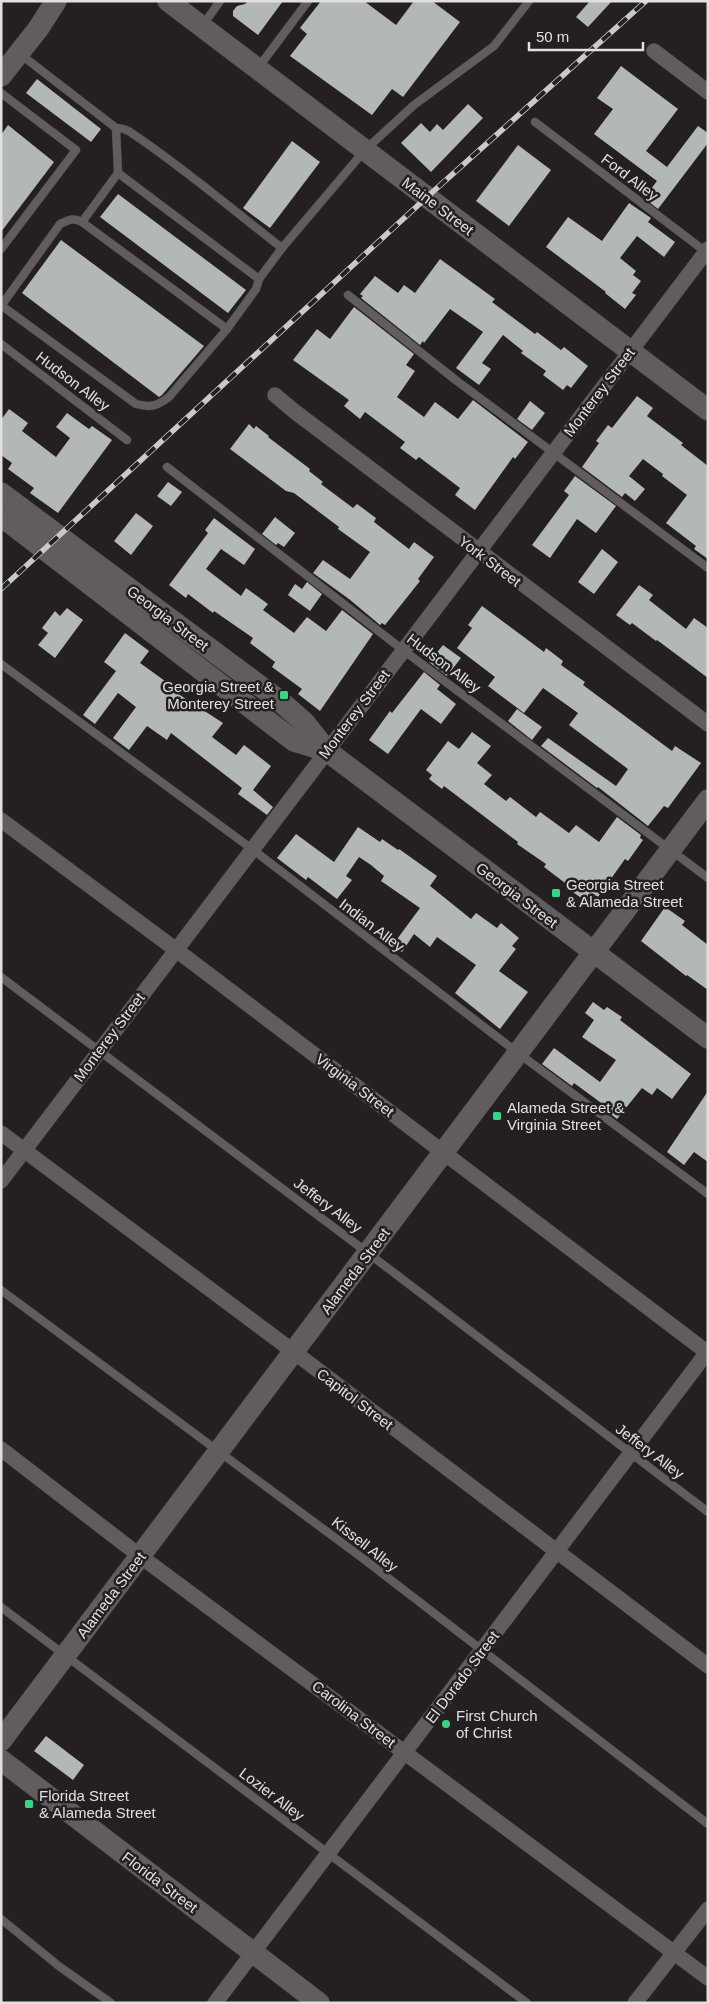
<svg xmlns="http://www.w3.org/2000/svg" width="709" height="2004" font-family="Arial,sans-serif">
	<rect width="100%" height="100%" fill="#242021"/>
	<g fill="#b4b8b5">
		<polygon points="248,1 283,1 258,35 233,16 233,11 237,6 245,4"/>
		<polygon points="321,1 364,1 396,25 414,1 432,1 460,22 403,97 392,89 372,115 290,56 307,34 300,28"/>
		<polygon points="590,1 612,1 588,27 576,17"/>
		<polygon points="621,66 678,109 646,151 667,167 698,126 708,133 708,143 658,209 644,198 657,181 594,134 613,109 597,98"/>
		<polygon points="37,79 101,129 91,142 26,93"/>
		<polygon points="468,104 483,118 431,172 401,143 421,123 430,132 437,124 443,130"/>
		<polygon points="8,125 54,162 1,232 1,135"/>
		<polygon points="292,141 320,162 270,228 243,208"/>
		<polygon points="518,145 551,170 509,226 476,201"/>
		<polygon points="118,194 246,290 228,313 100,217"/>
		<polygon points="629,203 651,218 648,222 675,242 664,257 637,236 620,258 636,271 633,275 641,281 632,293 636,295 625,309 605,293 606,292 546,247 568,217 602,241"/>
		<polygon points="61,240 204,346 162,395 159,397 22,293"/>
		<polygon points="440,259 495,299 492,302 535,334 537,332 561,350 564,347 588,366 571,388 567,385 563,390 543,375 546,371 521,353 523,351 503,335 482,363 491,369 479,385 456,368 483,332 450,309 424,343 423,341 420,345 361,298 363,296 360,294 375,276 398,293 404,285 415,293"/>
		<polygon points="354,307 414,354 406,365 415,371 397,397 424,417 435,402 458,419 473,400 528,442 515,459 513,457 475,510 455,495 460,488 419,457 416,460 400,448 405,442 365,412 360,419 344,406 349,400 293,360 317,329 330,339"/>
		<polygon points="637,396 653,408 647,416 683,443 681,445 708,466 708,559 694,549 696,546 666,523 687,495 662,476 663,474 643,459 629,476 645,489 635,501 625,493 622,497 582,467 599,443 596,441 608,425 612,428"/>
		<polygon points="530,401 545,413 532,430 517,419"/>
		<polygon points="9,409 28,423 22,431 56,457 70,438 56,427 67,413 89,429 92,426 112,440 58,513 30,493 34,488 8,469 12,463 1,455 1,420"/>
		<polygon points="249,424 254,429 256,426 269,436 268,437 310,469 309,471 323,482 321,484 353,508 357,504 376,518 374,522 409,549 414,542 434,557 418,579 420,581 385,625 382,623 380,625 349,599 313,573 323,560 350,579 370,552 338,529 339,527 294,493 286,491 230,449"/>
		<polygon points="575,476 616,506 596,533 577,519 550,558 532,545 569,495 564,491"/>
		<polygon points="168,482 182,492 171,506 157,496"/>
		<polygon points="136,513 153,526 131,555 114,541"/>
		<polygon points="275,517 295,533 284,547 278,543 276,545 262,534"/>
		<polygon points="214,518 255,549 244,565 221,549 206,569 241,596 246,588 268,604 263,610 294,633 307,617 326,631 342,610 373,634 320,711 298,694 302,689 272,667 275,662 250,643 253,638 214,611 213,613 188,594 186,598 169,585 208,533 205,530"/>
		<polygon points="602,549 618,562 594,594 578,582"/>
		<polygon points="307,582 322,594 310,611 288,595 295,584 302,589"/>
		<polygon points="639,585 653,595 649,600 686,629 694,618 708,628 708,678 657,640 656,641 632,623 630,625 616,615"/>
		<polygon points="482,606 544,652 546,648 563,661 561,665 585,682 583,685 672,751 675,746 701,763 668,808 664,806 648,826 598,787 597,788 541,746 548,738 616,786 628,769 569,725 578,713 543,688 524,713 488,686 495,677 457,648 472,628 468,625"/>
		<polygon points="67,608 83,620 55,658 38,645 48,633 42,628 55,611 60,616"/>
		<polygon points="125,633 149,651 140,663 165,681 163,684 223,723 212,737 236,755 244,745 271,766 253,790 273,807 267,815 238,794 242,788 171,733 167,740 147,726 129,750 113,738 136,707 118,693 95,724 83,715 116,671 104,662"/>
		<polygon points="443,645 461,658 447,676 429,662"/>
		<polygon points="424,672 440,685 437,689 456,704 441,724 421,709 388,754 369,740 390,711 392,713"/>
		<polygon points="517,709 542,727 532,740 508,721"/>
		<polygon points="472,732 491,746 477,763 492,775 484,784 506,801 510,797 536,817 540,812 569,833 576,825 599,842 617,817 641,835 640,838 643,840 628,861 625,859 598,897 592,893 586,901 568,889 569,886 544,867 546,864 517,844 518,842 444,786 442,789 429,779 432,775 426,770 448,741 459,749"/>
		<polygon points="358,827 380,842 382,839 398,850 399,849 437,876 430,886 471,919 476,913 497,928 501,923 519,938 512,946 516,949 499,971 528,992 500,1029 455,993 476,965 437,937 430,947 414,934 402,952 392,946 420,908 381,881 384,876 371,865 359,857 346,876 352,880 337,899 308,877 306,880 277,858 296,834 334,862"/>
		<polygon points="665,907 685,921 682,925 708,945 708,990 687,975 686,976 641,941"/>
		<polygon points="593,1002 604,1010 607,1007 622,1017 620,1020 691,1074 672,1099 657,1088 652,1095 642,1088 617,1119 602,1107 604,1105 574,1083 572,1086 542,1064 554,1048 600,1082 616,1060 582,1037 594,1020 585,1013"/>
		<polygon points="708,1091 708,1162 694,1152 684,1165 667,1152"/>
		<polygon points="46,1736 84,1765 73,1780 34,1751"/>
	</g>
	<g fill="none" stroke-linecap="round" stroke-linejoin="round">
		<g stroke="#403c3d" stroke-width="9">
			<g id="lane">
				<polyline points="203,25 220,1"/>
				<polyline points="20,54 116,128"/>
				<polyline points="258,68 308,1"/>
				<polyline points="1,93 76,150 1,249"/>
				<polyline points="535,122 706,252"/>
				<path d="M118 173 116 128C122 128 128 130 133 134 184 168 234 211 282 248"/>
				<polyline points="82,222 227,329"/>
				<polyline points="348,295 457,381 708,568"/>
				<path d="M1 306 60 224C69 220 73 217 82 222L118 173 259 279"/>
				<path d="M2 306 136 404C151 408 157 406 169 397L227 329 256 289 259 279 282 248 365 150 414 105 494 46 529 1"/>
				<polyline points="1,344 127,440"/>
				<polyline points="167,467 403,650 708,878"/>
				<polyline points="1,664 252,849 518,1053 708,1194"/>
				<polyline points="1,977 368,1253 708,1512"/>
				<polyline points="1,1290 361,1557 708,1824"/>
				<polyline points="1,1607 527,2003"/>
				<polyline points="1,1919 60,1967 111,2003"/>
			</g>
		</g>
		<g stroke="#403c3d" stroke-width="16">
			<g id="street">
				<polyline points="654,51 708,92"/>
				<polyline points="275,395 294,411 708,724"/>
				<polyline points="1,820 175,949 708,1353"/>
				<polyline points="1,1133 294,1352 708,1666"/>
				<polyline points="1,1181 708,249"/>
				<polyline points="1,1449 140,1556 708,1978"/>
				<polyline points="215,2003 708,1351"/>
				<polyline points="635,2003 708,1909"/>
			</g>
		</g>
		<g stroke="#403c3d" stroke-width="22">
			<g id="secondary">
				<polyline points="168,1 708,410"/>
				<polyline points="1,76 38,29 56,1"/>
				<polyline points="1,493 280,701 305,723 327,751 708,1038"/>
				<polyline points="1,516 294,741 327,751"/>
				<polyline points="1,1741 708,800"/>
				<polyline points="1,1760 319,2003"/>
			</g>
		</g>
		<use href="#lane" stroke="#615c5d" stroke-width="8"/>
		<use href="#street" stroke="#615c5d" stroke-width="15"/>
		<use href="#secondary" stroke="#615c5d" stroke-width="21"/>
		<g stroke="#cbc8c9" stroke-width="5.5">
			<polyline id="rail" points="1,589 427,197 646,1"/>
		</g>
		<use href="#rail" stroke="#242021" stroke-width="4" stroke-dasharray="11" stroke-linecap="butt"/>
	</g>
	<g fill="#30d883" stroke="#242021" stroke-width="2">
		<rect x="279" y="690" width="10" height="10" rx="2.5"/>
		<rect x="551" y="888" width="10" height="10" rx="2.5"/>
		<rect x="492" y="1111" width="10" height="10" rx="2.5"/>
		<circle cx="446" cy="1724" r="5"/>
		<rect x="24" y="1799" width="10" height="10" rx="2.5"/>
	</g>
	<g text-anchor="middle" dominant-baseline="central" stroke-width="5" stroke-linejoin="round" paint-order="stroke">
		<g font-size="15" fill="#e2dfe0" stroke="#242021">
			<text transform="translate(630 177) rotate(37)">Ford Alley</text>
			<text transform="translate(438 206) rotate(37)">Maine Street</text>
			<text transform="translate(73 381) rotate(37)">Hudson Alley</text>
			<text transform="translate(599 392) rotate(-53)">Monterey Street</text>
			<text transform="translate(490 561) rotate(37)">York Street</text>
			<text transform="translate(168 618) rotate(37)">Georgia Street</text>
			<text transform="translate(444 663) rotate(37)">Hudson Alley</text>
			<text transform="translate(354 714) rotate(-53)">Monterey Street</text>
			<text transform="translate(517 895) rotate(37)">Georgia Street</text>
			<text transform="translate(372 925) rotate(37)">Indian Alley</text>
			<text transform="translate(109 1037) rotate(-53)">Monterey Street</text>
			<text transform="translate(355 1085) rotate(37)">Virginia Street</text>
			<text transform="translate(328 1205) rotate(37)">Jeffery Alley</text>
			<text transform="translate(355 1271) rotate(-53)">Alameda Street</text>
			<text transform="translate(355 1399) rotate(37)">Capitol Street</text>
			<text transform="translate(650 1451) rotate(37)">Jeffery Alley</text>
			<text transform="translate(365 1544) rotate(38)">Kissell Alley</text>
			<text transform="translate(111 1595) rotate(-53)">Alameda Street</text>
			<text transform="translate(462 1677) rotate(-53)">El Dorado Street</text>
			<text transform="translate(354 1714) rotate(37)">Carolina Street</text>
			<text transform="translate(272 1794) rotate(37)">Lozier Alley</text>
			<text transform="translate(160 1882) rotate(37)">Florida Street</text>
		</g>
		<g font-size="15" fill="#e2dfe0" stroke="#242021" text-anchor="start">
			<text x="274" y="686" text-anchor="end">Georgia Street &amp;<tspan x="274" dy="17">Monterey Street</tspan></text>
			<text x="566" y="884">Georgia Street<tspan x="566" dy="17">&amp; Alameda Street</tspan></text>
			<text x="507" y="1107">Alameda Street &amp;<tspan x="507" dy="17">Virginia Street</tspan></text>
			<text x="456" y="1715">First Church<tspan x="456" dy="17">of Christ</tspan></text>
			<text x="39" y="1795">Florida Street<tspan x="39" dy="17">&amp; Alameda Street</tspan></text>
		</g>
	</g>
	<rect width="709" height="2004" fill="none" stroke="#e2dfe0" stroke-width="5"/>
	<path d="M529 42v8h114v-8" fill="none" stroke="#e2dfe0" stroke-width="2.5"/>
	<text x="536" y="42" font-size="15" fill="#e2dfe0" stroke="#242021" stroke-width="4" paint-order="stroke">50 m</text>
</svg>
